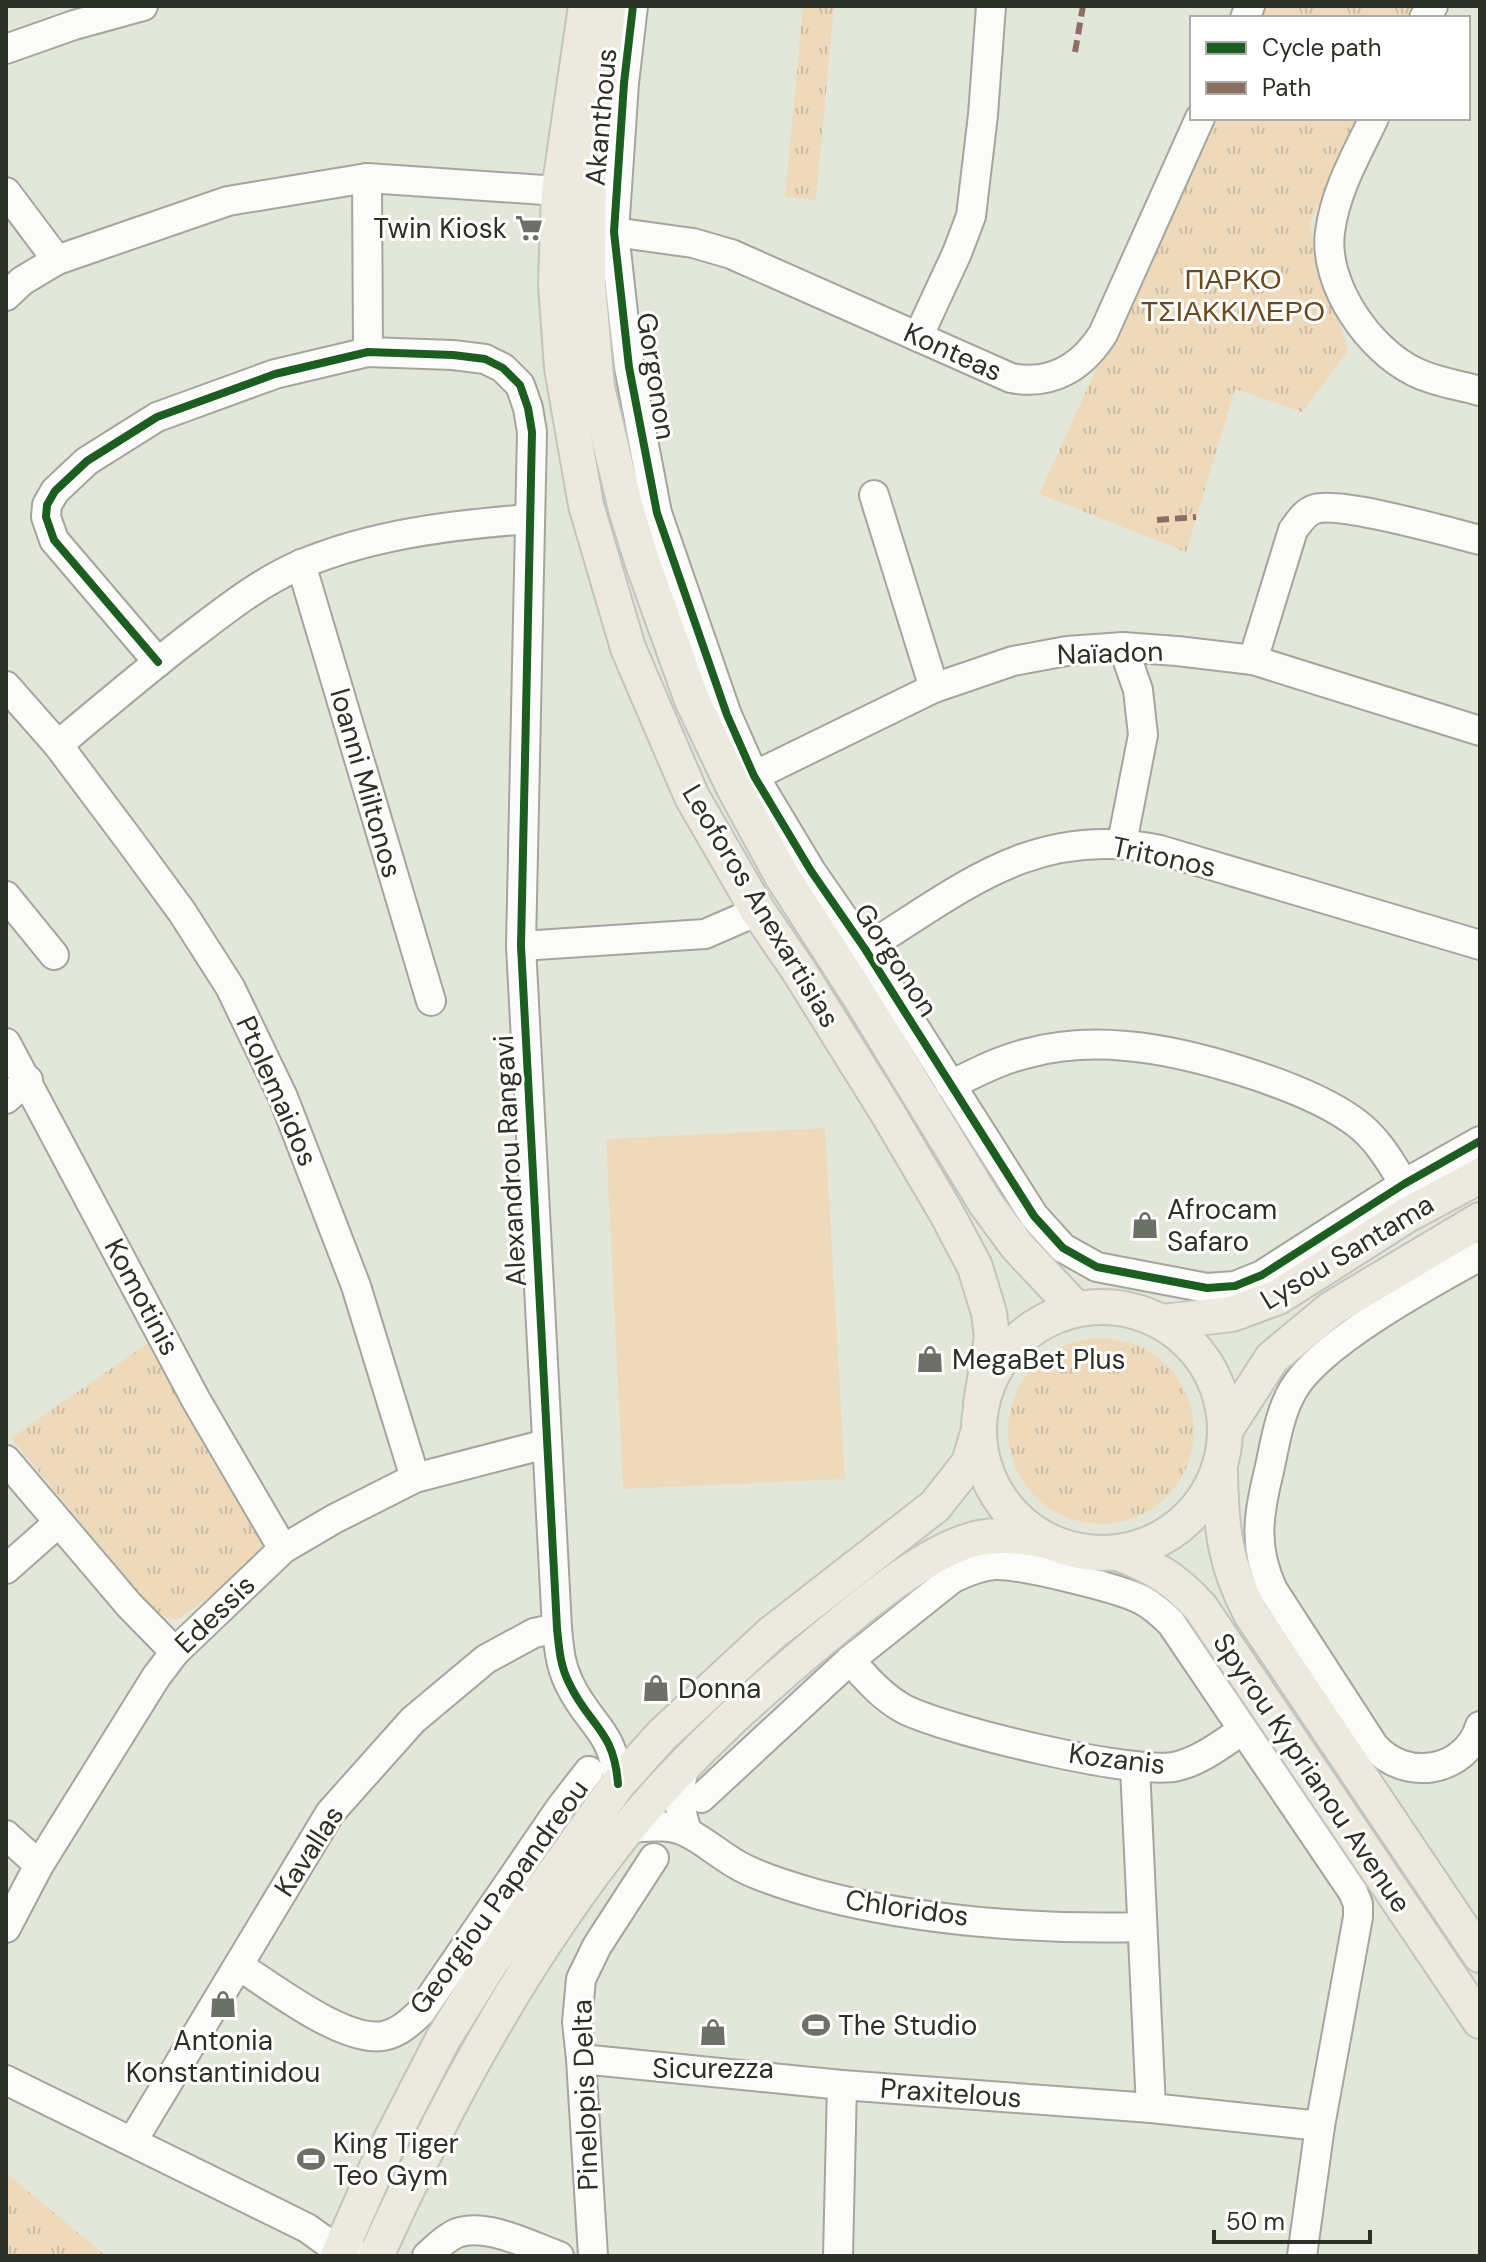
<svg xmlns="http://www.w3.org/2000/svg" width="1486" height="2262" font-family="'DM Sans',sans-serif">
	<defs>
		<pattern id="grass-tufts" width="24" height="20" patternUnits="userSpaceOnUse" patternTransform="scale(2)"><rect width="24" height="20" fill="#eedabb"/><path d="M3 7l-1-3M5 7V3M7 7l1-3M15 17l-1-3M17 17v-4M19 17l1-3" fill="none" stroke="#ccbba1"/></pattern>
	</defs>
	<rect width="100%" height="100%" fill="#e3e7da"/>
	<g fill="url(#grass-tufts)">
		<polygon points="803,6 834,6 816,200 785,197"/>
		<polygon points="1262,6 1415,6 1410,18 1257,18"/>
		<polygon points="1211,118 1361,118 1309,225 1348,351 1302,412 1235,389 1186,552 1039,494"/>
		<polygon points="161,1334 283,1549 176,1620 155,1613 11,1438"/>
		<circle cx="1101" cy="1431" r="93"/>
		<polygon points="6,2173 106,2256 6,2256"/>
	</g>
	<polygon fill="#eedabb" points="825,1128 845,1479 623,1489 606,1139"/>
	<g fill="none" stroke-linecap="round" stroke-linejoin="round">
		<g stroke="#a3a69c" stroke-width="32">
			<g id="minor">
				<polyline points="633,6 624,83 614,232 629,367 657,513 727,715 754,776 811,871 865,949 1034,1216 1063,1248 1097,1267 1207,1288 1235,1286 1262,1275 1404,1184 1480,1141"/>
				<polyline points="1245,18 1250,6"/>
				<polyline points="1424,18 1433,6"/>
				<polyline points="6,49 74,25 143,6"/>
				<path d="M1374 118C1357 154 1335 191 1330 232 1323 284 1369 350 1415 372 1435 382 1459 385 1480 391"/>
				<polyline points="367,178 368,352"/>
				<polyline points="6,192 57,260"/>
				<path d="M614 232 693 243 731 254 1011 378C1052 386 1082 367 1103 334L1200 118"/>
				<polyline points="6,296 22,281 57,260 228,201 367,178 559,191"/>
				<polyline points="918,337 957,253 971,216 983,115 991,6"/>
				<polyline points="874,495 934,688"/>
				<polyline points="301,564 431,1001"/>
				<path d="M1253 660 1293 530C1299 522 1305 512 1315 509 1341 501 1448 532 1480 540"/>
				<path d="M158 662 54 540 46 517 47 505 55 491 87 461 157 417 275 374 368 352 453 355 485 359 503 368 520 385 528 408 532 432 521 946 557 1628C559 1648 560 1665 569 1683 589 1726 614 1729 618 1784"/>
				<polyline points="6,686 58,745 130,841 182,912 230,987 283,1097 356,1286 415,1478"/>
				<path d="M58 745C103 707 148 669 195 633 229 607 262 581 302 564 374 534 452 525 529 519"/>
				<polyline points="754,776 934,688 1013,661 1067,651 1123,647 1177,651 1253,660 1480,731"/>
				<polyline points="1122,843 1143,735 1138,690 1123,647"/>
				<polyline points="6,896 54,955"/>
				<polyline points="521,946 705,934 758,911"/>
				<path d="M865 949C962 888 1037 823 1160 850L1480 945"/>
				<polyline points="6,1043 196,1400 283,1549"/>
				<path d="M950 1085C976 1073 1001 1059 1029 1053 1059 1045 1094 1043 1126 1046 1188 1051 1305 1085 1355 1122 1377 1138 1390 1161 1404 1184"/>
				<polyline points="6,1099 28,1080"/>
				<path d="M1480 1256C1431 1283 1320 1343 1293 1390 1279 1414 1275 1444 1269 1471 1258 1515 1253 1548 1273 1590L1374 1746C1405 1782 1465 1773 1480 1726"/>
				<polyline points="6,1460 129,1605 175,1652"/>
				<polyline points="6,1569 58,1523"/>
				<path d="M850 1660C866 1678 882 1697 904 1709 945 1730 1137 1777 1178 1766 1202 1760 1223 1743 1243 1730"/>
				<polyline points="684,1767 678,1799 687,1832"/>
				<polyline points="1135,1767 1151,2108"/>
				<path d="M701 1798 850 1660 953 1578C967 1572 980 1566 995 1565 1020 1564 1119 1588 1142 1600 1153 1606 1162 1614 1171 1623L1353 1892 1358 1904V1917L1320 2126 1302 2256"/>
				<path d="M628 1828C647 1827 670 1823 688 1833 708 1843 724 1859 745 1869 768 1880 795 1888 820 1895 919 1921 1040 1930 1142 1927"/>
				<polyline points="6,1835 39,1865"/>
				<polyline points="6,1928 39,1865 156,1677 175,1652 283,1549 334,1519 415,1478 546,1444"/>
				<path d="M239 1966C274 1988 343 2042 383 2036 399 2033 409 2023 420 2013L561 1807 589 1771"/>
				<polyline points="581,2059 842,2085 1151,2108 1320,2126"/>
				<polyline points="6,2080 307,2228 339,2251 357,2256"/>
				<polyline points="132,2142 330,1813 413,1720 486,1659 534,1633 557,1628"/>
				<path d="M427 2256C436 2248 445 2238 457 2233 486 2222 531 2246 559 2256"/>
				<polyline points="593,2256 581,2059 577,2022 581,1979 597,1946 654,1858"/>
				<polyline points="838,2256 842,2085"/>
			</g>
		</g>
		<g stroke="#c2c5be" stroke-width="38">
			<g id="major">
				<polyline points="586,6 559,191 556,284 562,368 586,505 628,648 692,797 758,911 799,971 887,1112 947,1214 975,1267 989,1313 992,1337 981,1403"/>
				<polyline points="608,10 589,163 588,284 597,388 626,509 642,561 692,700 734,788 782,876 858,994 986,1204 1017,1246 1076,1309"/>
				<circle cx="1102" cy="1430" r="123"/>
				<polyline points="1163,1322 1232,1314 1278,1297 1407,1215 1480,1176"/>
				<polyline points="1226,1429 1272,1358 1331,1309 1480,1220"/>
				<path d="M1220 1471C1221 1527 1224 1563 1251 1614L1480 1955"/>
				<path d="M1118 1553C1156 1568 1174 1578 1201 1608L1480 2021"/>
				<polyline points="338,2256 377,2167 443,2039 489,1965 618,1784 662,1735 772,1633 935,1506 969,1463 978,1433"/>
				<path d="M376 2256C444 2106 523 1959 627 1829 685 1758 756 1694 827 1635 866 1603 929 1549 979 1538 1001 1534 1023 1537 1045 1540"/>
			</g>
		</g>
		<use href="#minor" stroke="#fbfbf9" stroke-width="28"/>
		<use href="#major" stroke="#eceadf" stroke-width="34"/>
		<g stroke="#8d6e63" stroke-width="6" stroke-dasharray="12 6" stroke-linecap="butt">
			<polyline points="1075,52 1083,6"/>
			<polyline points="1157,520 1196,517"/>
		</g>
		<g stroke="#fff" stroke-width="13">
			<g id="cycleway">
				<polyline points="633,6 624,83 614,232 629,367 657,513 727,715 754,776 811,871 865,949 1034,1216 1063,1248 1097,1267 1207,1288 1235,1286 1262,1275 1404,1184 1480,1141"/>
				<path d="M158 662 54 540 46 517 47 505 55 491 87 461 157 417 275 374 368 352 453 355 485 359 503 368 520 385 528 408 532 432 521 946 557 1628C559 1648 560 1665 569 1683 589 1726 614 1729 618 1784"/>
			</g>
		</g>
		<use href="#cycleway" stroke="#1b5e20" stroke-width="8"/>
	</g>
	<defs>
		<g id="supermarket-bare" transform="scale(2.16)"><path d="M-6-5.5h2.5l.6 2H6L4.5 2H-2.5L-4.4-4H-6ZM-1.5 3.2a1.3 1.3 0 1 0 .1 0ZM3 3.2a1.3 1.3 0 1 0 .1 0Z" fill="#6c7066" stroke="#fff" stroke-width="2.5" paint-order="stroke"/></g>
		<g id="shop-bare" transform="scale(2.16)"><path d="M-5-2.5h2.3a2.7 3.5 0 0 1 5.4 0H5L5.5 6h-11ZM-1.5-2.5h3a1.5 2.3 0 0 0-3 0Z" fill="#6c7066" stroke="#fff" stroke-width="2.5" paint-order="stroke"/></g>
		<g id="stadium-bare" transform="scale(2.16)"><path d="M0-5a6.5 5 0 1 0 0 10a6.5 5 0 1 0 0-10ZM-3.5-1.8h7v3.6h-7Z" fill="#6c7066" stroke="#fff" stroke-width="2.5" paint-order="stroke"/></g>
	</defs>
	<g fill-rule="evenodd">
		<use href="#supermarket-bare" x="529" y="228"/>
		<use href="#shop-bare" x="1145" y="1225"/>
		<use href="#shop-bare" x="930" y="1359"/>
		<use href="#shop-bare" x="656" y="1688"/>
		<use href="#shop-bare" x="223" y="2004"/>
		<use href="#stadium-bare" x="816" y="2025"/>
		<use href="#shop-bare" x="713" y="2032"/>
		<use href="#stadium-bare" x="311" y="2159"/>
	</g>
	<g text-anchor="middle" dominant-baseline="central" stroke-width="6" stroke-linejoin="round" paint-order="stroke">
		<g font-size="28" fill="#2c3027" stroke="#fff">
			<text transform="translate(601 117) rotate(-85)">Akanthous</text>
			<text transform="translate(953 352) rotate(24)">Konteas</text>
			<text transform="translate(656 376) rotate(81)">Gorgonon</text>
			<text transform="translate(1110 653) rotate(-2)">Naïadon</text>
			<text transform="translate(366 783) rotate(74)">Ioanni Miltonos</text>
			<text transform="translate(1164 857) rotate(12)">Tritonos</text>
			<text transform="translate(761 906) rotate(59)">Leoforos Anexartisias</text>
			<text transform="translate(896 960) rotate(57)">Gorgonon</text>
			<text transform="translate(277 1091) rotate(66)">Ptolemaidos</text>
			<text transform="translate(510 1161) rotate(-93)">Alexandrou Rangavi</text>
			<text transform="translate(1347 1252) rotate(-31)">Lysou Santama</text>
			<text transform="translate(142 1297) rotate(62)">Komotinis</text>
			<text transform="translate(215 1614) rotate(-44)">Edessis</text>
			<text transform="translate(1117 1759) rotate(7)">Kozanis</text>
			<text transform="translate(1312 1773) rotate(56)">Spyrou Kyprianou Avenue</text>
			<text transform="translate(309 1851) rotate(-57)">Kavallas</text>
			<text transform="translate(499 1897) rotate(-54)">Georgiou Papandreou</text>
			<text transform="translate(907 1908) rotate(8)">Chloridos</text>
			<text transform="translate(951 2093) rotate(4)">Praxitelous</text>
			<text transform="translate(585 2095) rotate(-92)">Pinelopis Delta</text>
		</g>
		<g font-size="28" fill="#2c3027" stroke="#fff" text-anchor="start">
			<text x="507" y="228" text-anchor="end">Twin Kiosk</text>
			<text x="1167" y="1209">Afrocam<tspan x="1167" dy="32">Safaro</tspan></text>
			<text x="952" y="1359">MegaBet Plus</text>
			<text x="678" y="1688">Donna</text>
			<text x="838" y="2025">The Studio</text>
			<text x="223" y="2040" text-anchor="middle">Antonia<tspan x="223" dy="32">Konstantinidou</tspan></text>
			<text x="713" y="2068" text-anchor="middle">Sicurezza</text>
			<text x="333" y="2143">King Tiger<tspan x="333" dy="32">Teo Gym</tspan></text>
		</g>
		<g font-size="28" fill="#6d4a1b" stroke="#fff">
			<text x="1233" y="279">ΠΑΡΚΟ<tspan x="1233" dy="32">ΤΣΙΑΚΚΙΛΕΡΟ</tspan></text>
		</g>
	</g>
	<rect width="1486" height="2262" fill="none" stroke="#2c3027" stroke-width="16"/>
	<rect x="1190" y="16" width="280" height="104" fill="#ffffff" stroke="#abaca9" stroke-width="2"/>
	<rect x="1206" y="42" width="40" height="12" fill="#1b5e20" stroke="#abaca9" stroke-width="2"/>
	<text x="1262" y="56" font-size="24" fill="#2c3027">Cycle path</text>
	<rect x="1206" y="82" width="40" height="12" fill="#8d6e63" stroke="#abaca9" stroke-width="2"/>
	<text x="1262" y="96" font-size="24" fill="#2c3027">Path</text>
	<path d="M1214 2230v12h156v-12" fill="none" stroke="#2c3027" stroke-width="4"/>
	<text x="1226" y="2230" font-size="24" fill="#2c3027" stroke="#ffffff" stroke-width="6" paint-order="stroke">50 m</text>
</svg>
